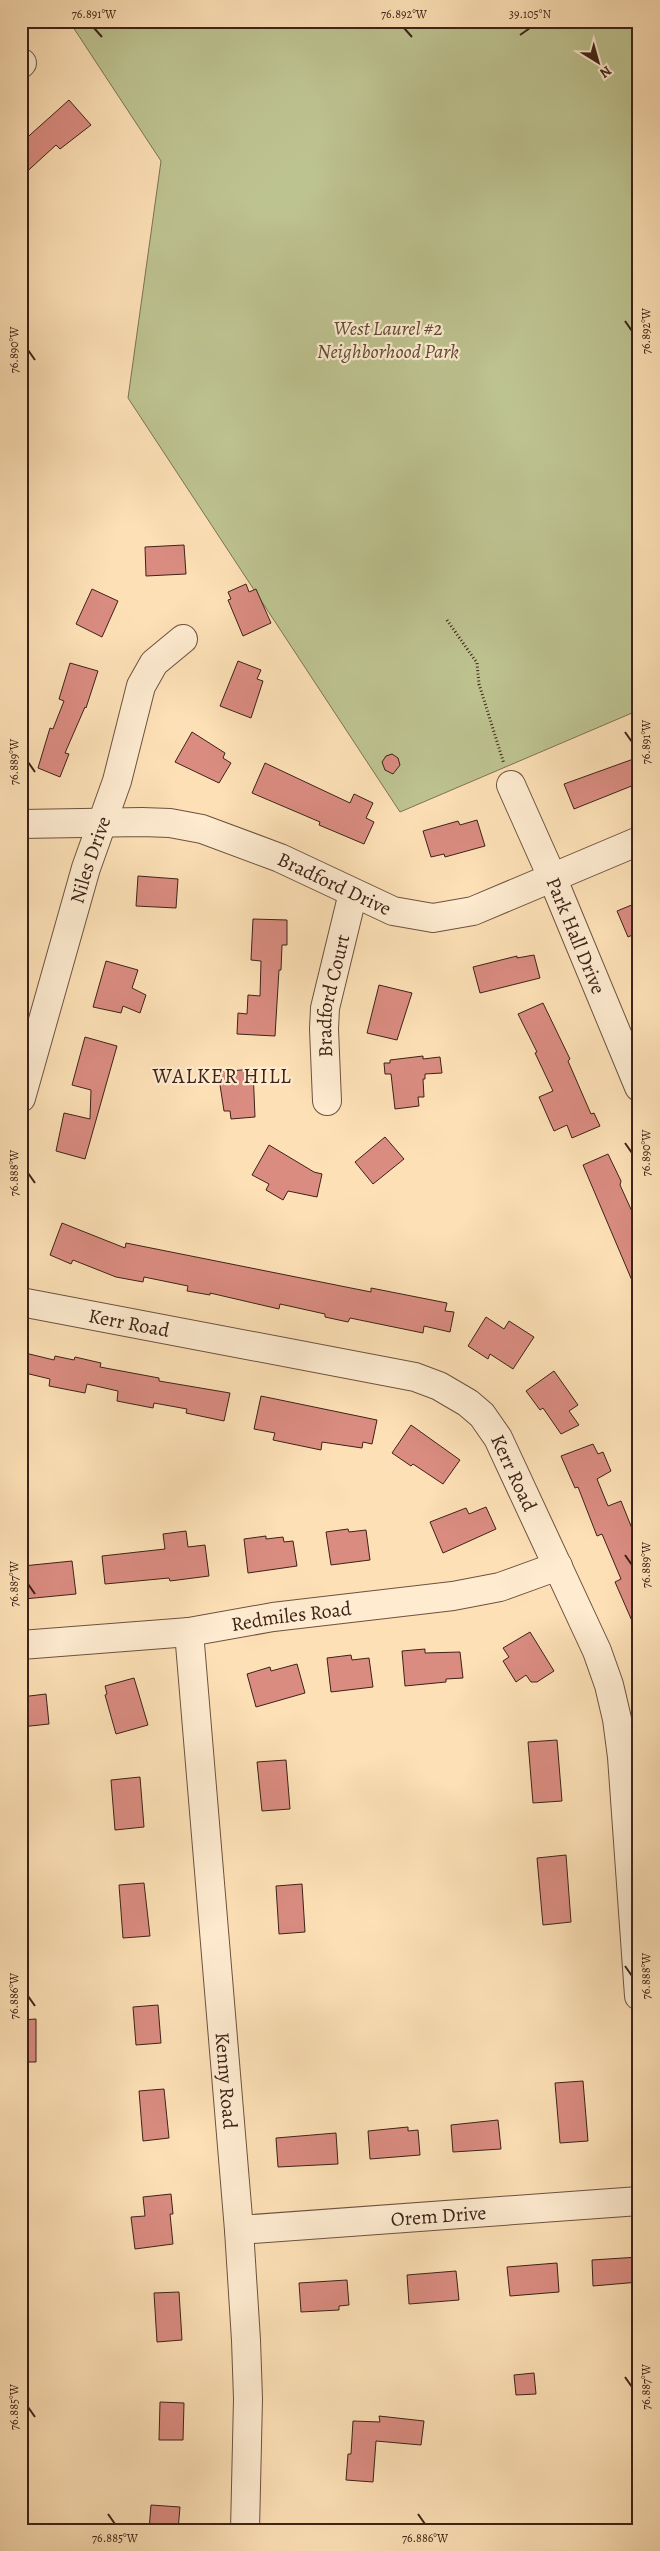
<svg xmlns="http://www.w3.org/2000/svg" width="660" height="2551" font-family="Alegreya,serif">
	<rect width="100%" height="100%" fill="#fde0b6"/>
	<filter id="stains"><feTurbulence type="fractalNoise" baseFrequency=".004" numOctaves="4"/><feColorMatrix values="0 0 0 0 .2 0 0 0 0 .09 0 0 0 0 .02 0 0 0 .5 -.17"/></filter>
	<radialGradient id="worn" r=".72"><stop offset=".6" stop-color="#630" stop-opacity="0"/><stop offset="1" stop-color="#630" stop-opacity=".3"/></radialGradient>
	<polygon fill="#bdc390" stroke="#7d7254" points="69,21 639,21 639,710 400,812 128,398 161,161"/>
	<g fill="#da8c81" stroke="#3d2217">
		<polygon points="69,100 91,125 60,149 56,145 21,177 21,143"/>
		<polygon points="184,545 186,574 146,576 145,547"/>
		<polygon points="246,584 249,592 256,589 271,623 243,636 228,600 231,599 228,592"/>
		<polygon points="92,589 118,601 102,637 76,624"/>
		<polygon points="238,661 261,670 257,679 263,681 251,718 220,706"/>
		<polygon points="70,663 98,671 86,708 85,707 65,753 69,754 60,777 38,768 50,728 53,729 64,701 59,699"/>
		<polygon points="192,732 225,753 223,758 231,763 219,783 175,762"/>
		<polygon points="392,754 398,758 400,765 393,774 385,770 382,762 386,756"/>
		<polygon points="639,757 639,783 574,809 564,784"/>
		<polygon points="265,763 350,803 354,794 373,803 366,818 374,822 364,844 319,825 320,822 252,793"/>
		<polygon points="477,820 485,846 445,857 444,854 431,857 423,831 458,821 460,825"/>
		<polygon points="138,876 178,879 176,908 136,906"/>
		<polygon points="639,902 639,932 628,937 617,911"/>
		<polygon points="253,919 287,920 287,945 282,945 281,970 279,970 275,1036 237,1034 238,1013 247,1014 248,995 260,996 261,961 251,960"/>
		<polygon points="534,955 540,978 480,993 473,967 517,956 517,958"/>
		<polygon points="106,961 138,970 132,988 146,995 140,1013 123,1006 121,1013 93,1007"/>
		<polygon points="379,985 412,993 397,1040 367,1033"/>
		<polygon points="543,1003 570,1059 568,1061 591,1114 594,1113 600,1126 572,1138 567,1125 554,1131 539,1097 553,1091 535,1053 537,1052 518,1014"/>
		<polygon points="85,1037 117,1046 85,1159 56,1151 64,1113 90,1119 91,1090 72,1085"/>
		<polygon points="423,1056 423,1059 440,1057 442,1073 425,1074 425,1079 423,1079 424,1097 418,1097 419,1106 395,1109 391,1074 385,1074 384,1063 390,1063 390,1060"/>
		<polygon points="253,1069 255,1117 231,1119 230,1111 224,1111 218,1072"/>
		<polygon points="385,1137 404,1159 373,1184 355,1162"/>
		<polygon points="269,1145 314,1172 322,1174 317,1197 288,1191 283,1200 266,1190 269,1184 252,1175"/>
		<polygon points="608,1154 621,1181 620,1185 639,1227 639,1297 583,1165"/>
		<polygon points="62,1223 125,1248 126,1243 371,1292 371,1288 447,1303 445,1311 454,1312 450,1332 424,1326 423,1333 350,1318 348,1322 325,1317 325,1314 280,1304 279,1309 210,1293 210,1295 187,1291 188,1286 144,1277 143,1282 116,1277 73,1260 71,1264 50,1255"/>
		<polygon points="486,1317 504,1329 509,1321 534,1337 513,1369 490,1354 488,1359 468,1346"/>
		<polygon points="21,1352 54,1360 55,1356 74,1360 75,1357 101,1363 100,1367 159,1378 159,1381 230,1393 224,1421 186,1413 187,1409 154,1403 153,1408 117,1401 118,1391 87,1384 85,1393 49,1386 50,1379 21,1372"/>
		<polygon points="554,1371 578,1405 569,1411 579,1425 561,1434 543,1408 540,1410 526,1391"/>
		<polygon points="261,1396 377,1420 372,1444 363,1442 362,1448 322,1442 321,1450 273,1440 275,1433 254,1429"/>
		<polygon points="411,1425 460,1460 443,1484 413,1464 411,1466 392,1453"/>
		<polygon points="593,1444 598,1454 603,1452 611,1471 597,1479 608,1506 621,1501 639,1546 639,1637 615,1582 621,1579 602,1534 597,1536 578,1487 575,1488 561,1456"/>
		<polygon points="486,1507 496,1529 443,1553 430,1522 466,1508 469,1514"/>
		<polygon points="348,1529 349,1532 366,1530 370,1560 331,1565 326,1532"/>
		<polygon points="186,1531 188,1547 205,1545 209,1576 170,1581 169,1578 105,1584 102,1556 165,1549 163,1534"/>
		<polygon points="266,1536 266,1539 283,1537 284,1542 293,1541 297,1566 248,1573 244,1539"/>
		<polygon points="72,1561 76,1594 24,1599 23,1566"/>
		<polygon points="530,1632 554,1671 537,1682 531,1682 526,1675 516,1682 503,1661 509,1657 503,1648"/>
		<polygon points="425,1649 425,1653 460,1652 463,1678 446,1679 446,1682 405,1686 402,1651"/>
		<polygon points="351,1655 352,1660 369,1658 373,1687 331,1692 327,1658"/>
		<polygon points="297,1664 305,1693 256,1707 247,1674 270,1667 271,1671"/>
		<polygon points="134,1678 148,1725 116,1734 105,1695 107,1694 105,1686"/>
		<polygon points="46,1694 49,1724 21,1727 21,1697"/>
		<polygon points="557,1740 562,1801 533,1803 528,1742"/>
		<polygon points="286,1760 290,1809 262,1811 257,1762"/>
		<polygon points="140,1777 144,1827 115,1830 111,1780"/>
		<polygon points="566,1855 571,1922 543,1925 537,1858"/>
		<polygon points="144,1883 150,1936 123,1938 119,1885"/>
		<polygon points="302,1884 305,1932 279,1934 276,1886"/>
		<polygon points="158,2005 161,2043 136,2045 133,2007"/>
		<polygon points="36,2019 36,2062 24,2062 21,2020"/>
		<polygon points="583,2081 588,2141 560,2143 555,2083"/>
		<polygon points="164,2089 169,2138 143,2141 139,2091"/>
		<polygon points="498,2120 501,2149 453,2152 451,2125"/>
		<polygon points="408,2127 408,2131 418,2130 420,2155 370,2159 368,2131"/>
		<polygon points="336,2133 338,2164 278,2167 276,2138"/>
		<polygon points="171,2194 173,2214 170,2214 173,2244 135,2249 131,2217 145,2216 143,2197"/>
		<polygon points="639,2257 639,2282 593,2286 592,2260"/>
		<polygon points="557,2263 559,2292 510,2296 507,2267"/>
		<polygon points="456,2271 459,2300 409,2304 407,2275"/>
		<polygon points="347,2280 349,2305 339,2306 339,2310 301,2312 299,2283"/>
		<polygon points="179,2292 182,2340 157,2342 154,2293"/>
		<polygon points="534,2373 536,2394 516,2395 514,2375"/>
		<polygon points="160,2402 184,2403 183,2440 159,2440"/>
		<polygon points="379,2416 424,2421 421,2445 376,2441 373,2482 346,2480 348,2454 351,2454 353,2421 380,2422"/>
		<polygon points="151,2505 180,2507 178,2530 149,2530"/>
	</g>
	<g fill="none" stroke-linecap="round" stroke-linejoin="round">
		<g stroke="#6d523f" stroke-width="30">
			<g id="minor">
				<polyline points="21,64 22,63"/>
				<path id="s1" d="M511 785 552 877 639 1087"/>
				<path id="s2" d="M21 824 142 822 170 823 202 829 280 858 393 911 433 918 473 911 639 841"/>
				<path id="s3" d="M21 1098 86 868 117 781 141 686 154 663 183 639"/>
				<path id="s4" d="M327 1101 324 1029 325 1008 353 893"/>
				<path id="s5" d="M21 1302 415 1377 439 1386 468 1403 482 1415 498 1438 597 1651 609 1685 617 1719 622 1757 639 1996"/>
				<path id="s6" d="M189 1632 239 2230 246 2340 248 2399 245 2530"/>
				<path id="s7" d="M21 1645 189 1632 273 1617 453 1596 500 1587 558 1566"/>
				<path id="s8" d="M239 2230 639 2201"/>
			</g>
		</g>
		<polyline stroke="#3d2217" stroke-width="3" stroke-dasharray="1 2.5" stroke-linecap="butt" points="447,620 477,663 479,684 504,764"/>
		<use href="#minor" stroke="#feebd0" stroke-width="28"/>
	</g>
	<path fill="none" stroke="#3d2217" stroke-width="2" d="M94 28 102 37M404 28 412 37M520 35 530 28M625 321 632 331M28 350 35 360M625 732 632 742M28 762 35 772M625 1143 632 1153M28 1173 35 1183M625 1555 632 1565M28 1584 35 1594M625 1966 632 1976M28 1996 35 2006M625 2377 632 2387M28 2407 35 2417M108 2514 115 2524M418 2514 425 2524"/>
	<g text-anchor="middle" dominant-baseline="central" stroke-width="4.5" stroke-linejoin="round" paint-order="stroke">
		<g font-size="20" font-style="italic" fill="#5d4a35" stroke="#feebd0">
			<text x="388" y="328">West Laurel #2<tspan x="388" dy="23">Neighborhood Park</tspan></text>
		</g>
		<g font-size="20" fill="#3d2217" stroke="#feebd0">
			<text stroke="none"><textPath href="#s3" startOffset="248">Niles Drive</textPath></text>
			<text stroke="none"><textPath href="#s2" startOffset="325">Bradford Drive</textPath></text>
			<text stroke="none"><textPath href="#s1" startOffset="164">Park Hall Drive</textPath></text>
			<text stroke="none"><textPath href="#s4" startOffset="106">Bradford Court</textPath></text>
			<text stroke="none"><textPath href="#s5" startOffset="110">Kerr Road</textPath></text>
			<text stroke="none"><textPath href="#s5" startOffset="545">Kerr Road</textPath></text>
			<text stroke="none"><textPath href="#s7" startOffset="272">Redmiles Road</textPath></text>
			<text stroke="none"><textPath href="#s6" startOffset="450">Kenny Road</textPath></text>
			<text stroke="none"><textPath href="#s8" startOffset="200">Orem Drive</textPath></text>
		</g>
		<g font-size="21" letter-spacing="1" fill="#3d2217" stroke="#feebd0">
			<text x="222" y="1076">WALKER HILL</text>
		</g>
	</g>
	<rect width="660" height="2551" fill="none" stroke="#fde0b6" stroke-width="55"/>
	<g transform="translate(598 62) rotate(143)" stroke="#feebd0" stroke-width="4" paint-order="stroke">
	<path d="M0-4L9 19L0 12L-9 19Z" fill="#3d2217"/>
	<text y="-8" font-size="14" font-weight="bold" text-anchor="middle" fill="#3d2217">N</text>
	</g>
	<rect x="28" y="28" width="604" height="2496" fill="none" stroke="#3d2217" stroke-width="2"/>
	<g font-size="12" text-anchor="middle" fill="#3d2217">
		<text x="94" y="18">76.891°W</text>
		<text x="404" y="18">76.892°W</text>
		<text x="530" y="18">39.105°N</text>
		<text transform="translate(646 331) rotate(-90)" y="4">76.892°W</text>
		<text transform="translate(14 350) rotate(-90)" y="4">76.890°W</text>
		<text transform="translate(646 742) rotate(-90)" y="4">76.891°W</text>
		<text transform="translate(14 762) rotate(-90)" y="4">76.889°W</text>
		<text transform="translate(646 1153) rotate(-90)" y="4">76.890°W</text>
		<text transform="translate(14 1173) rotate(-90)" y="4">76.888°W</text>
		<text transform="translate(646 1565) rotate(-90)" y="4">76.889°W</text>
		<text transform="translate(14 1584) rotate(-90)" y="4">76.887°W</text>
		<text transform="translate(646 1976) rotate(-90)" y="4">76.888°W</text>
		<text transform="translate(14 1996) rotate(-90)" y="4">76.886°W</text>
		<text transform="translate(646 2387) rotate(-90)" y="4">76.887°W</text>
		<text transform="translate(14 2407) rotate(-90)" y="4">76.885°W</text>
		<text x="115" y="2542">76.885°W</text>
		<text x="425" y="2542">76.886°W</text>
	</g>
	<rect width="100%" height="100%" filter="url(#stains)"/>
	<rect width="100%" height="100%" fill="url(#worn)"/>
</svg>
